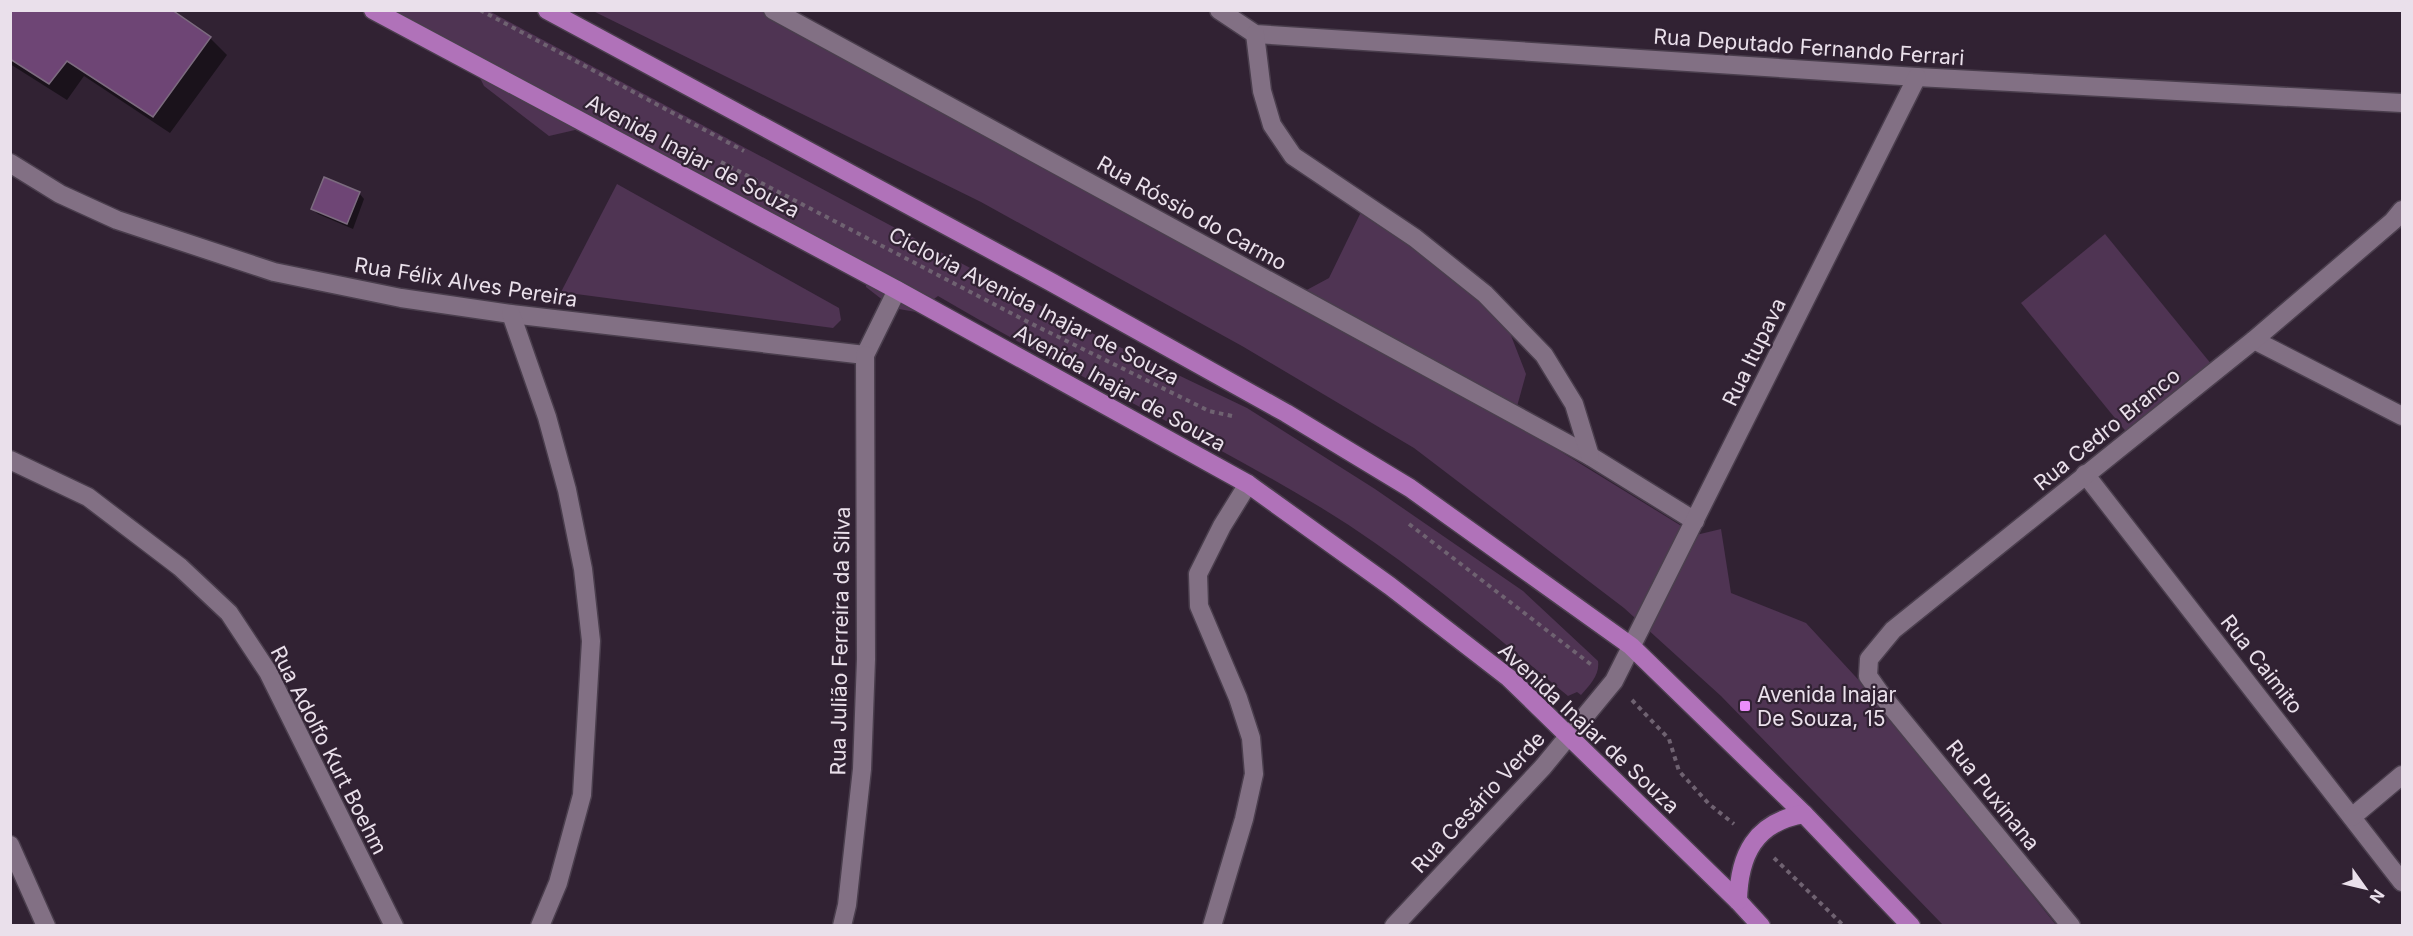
<svg xmlns="http://www.w3.org/2000/svg" width="2413" height="936" font-family="Inter,sans-serif">
	<rect width="100%" height="100%" fill="#312233"/>
	<g fill="#4f3453">
		<path d="M383 11H489L1105 340 1247 408 1375 489 1523 591 1598 661C1600 675 1590 685 1581 695L1577 692 1568 696C1488 630 1409 561 1320 507 1195 432 1063 370 938 296L916 312 893 308 866 287 865 266 614 135 575 130 549 136 484 86 470 58Z"/>
		<polygon points="593,11 761,11 863,64 1290,299 1329,278 1362,210 1465,284 1510,333 1526,374 1516,410 1482,403 1696,535 1721,529 1731,593 1806,623 1878,701 2056,925 1943,925 1721,696 1624,608 1414,448 1242,346 981,202"/>
		<polygon points="617,184 839,308 841,320 833,328 561,292"/>
		<polygon points="2105,234 2212,365 2128,434 2021,303"/>
	</g>
	<g fill="#0007">
		<polygon points="10,10 210,38 227,55 170,133 84,76 67,100 10,64"/>
		<polygon points="359,193 364,199 353,229 318,214 312,209"/>
	</g>
	<g fill="#6e4575" stroke="#7c6b7f" stroke-width="1.5">
		<polygon points="10,10 172,10 211,37 153,117 67,61 49,84 10,59"/>
		<polygon points="324,177 360,192 347,224 311,209"/>
	</g>
	<g fill="none" stroke-linecap="round" stroke-linejoin="round">
		<g stroke="#4a3e4d" stroke-width="21">
			<g id="minor">
				<polyline points="773,10 1590,456 1695,521"/>
				<polyline points="1219,10 1255,34 1917,77 2402,103"/>
				<polyline points="1255,34 1262,91 1272,125 1293,156 1415,238 1485,294 1544,355 1574,404 1590,456"/>
				<polyline points="10,163 60,194 117,220 274,272 401,298 511,314 865,355 897,290"/>
				<polyline points="511,314 547,417 567,490 583,569 591,641 582,795 558,883 540,926"/>
				<polyline points="2254,340 2402,416"/>
				<polyline points="10,460 88,497 180,567 229,613 268,672 394,926"/>
				<polyline points="2085,474 2402,882"/>
				<polyline points="2352,817 2402,775"/>
				<polyline points="10,845 46,926"/>
				<polyline points="842,926 847,905 862,769 866,659 865,355"/>
				<polyline points="1212,926 1244,819 1254,774 1251,738 1238,698 1199,606 1198,574 1222,526 1248,484"/>
				<polyline points="1394,926 1543,767 1614,681 1917,77"/>
				<polyline points="2071,926 1880,693 1868,676 1869,659 1893,630 2254,340 2393,221 2402,210"/>
			</g>
		</g>
		<g stroke="#4a3e4d" stroke-width="21">
			<g id="major">
				<polyline points="373,10 897,290 1248,484 1390,586 1509,678 1738,901 1761,926"/>
				<polyline points="547,10 1051,282 1286,413 1410,488 1631,646 1804,814 1911,926"/>
				<path d="M1738 901C1739 855 1755 822 1804 814"/>
			</g>
		</g>
		<g stroke="#6f6271" stroke-width="4" stroke-dasharray="4.5 4.5" stroke-linecap="butt">
			<polyline points="480,10 744,151"/>
			<polyline points="721,162 1030,323 1209,411 1232,416"/>
			<polyline points="1409,524 1593,666"/>
			<polyline points="1632,700 1669,739 1679,771 1709,804 1734,824"/>
			<polyline points="1774,858 1844,926"/>
		</g>
		<use href="#minor" stroke="#827084" stroke-width="18"/>
		<use href="#major" stroke="#b072b9" stroke-width="18"/>
	</g>
	<rect fill="#eb8dfb" stroke="#312233" stroke-width="2" x="1739" y="700" width="12" height="12" rx="3"/>
	<g text-anchor="middle" dominant-baseline="central" stroke-width="4.5" stroke-linejoin="round" paint-order="stroke">
		<g font-size="21" fill="#eae0eb" stroke="#312233">
			<text transform="translate(1809 47) rotate(4)">Rua Deputado Fernando Ferrari</text>
			<text transform="translate(693 156) rotate(28)">Avenida Inajar de Souza</text>
			<text transform="translate(1192 213) rotate(29)">Rua Róssio do Carmo</text>
			<text transform="translate(466 282) rotate(9)">Rua Félix Alves Pereira</text>
			<text transform="translate(1034 306) rotate(27)">Ciclovia Avenida Inajar de Souza</text>
			<text transform="translate(1754 352) rotate(-64)">Rua Itupava</text>
			<text transform="translate(1120 388) rotate(29)">Avenida Inajar de Souza</text>
			<text transform="translate(2107 429) rotate(-39)">Rua Cedro Branco</text>
			<text transform="translate(840 641) rotate(-89)">Rua Julião Ferreira da Silva</text>
			<text transform="translate(2262 664) rotate(52)">Rua Caimito</text>
			<text transform="translate(1589 728) rotate(43)">Avenida Inajar de Souza</text>
			<text transform="translate(329 750) rotate(63)">Rua Adolfo Kurt Boehm</text>
			<text transform="translate(1993 795) rotate(51)">Rua Puxinana</text>
			<text transform="translate(1478 802) rotate(-47)">Rua Cesário Verde</text>
		</g>
		<g font-size="21" fill="#eae0eb" stroke="#312233" text-anchor="start">
			<text x="1757" y="694">Avenida Inajar<tspan x="1757" dy="24">De Souza, 15</tspan></text>
		</g>
	</g>
	<rect width="2413" height="936" fill="none" stroke="#eae0eb" stroke-width="24"/>
	<g transform="translate(2365 888) rotate(124)" stroke="#312233" stroke-width="4.5" paint-order="stroke">
	<path d="M0-4.5L10 22L0 15L-10 22Z" fill="#eae0eb"/>
	<text y="-9" font-size="16" font-weight="bold" text-anchor="middle" fill="#eae0eb">N</text>
	</g>
</svg>
